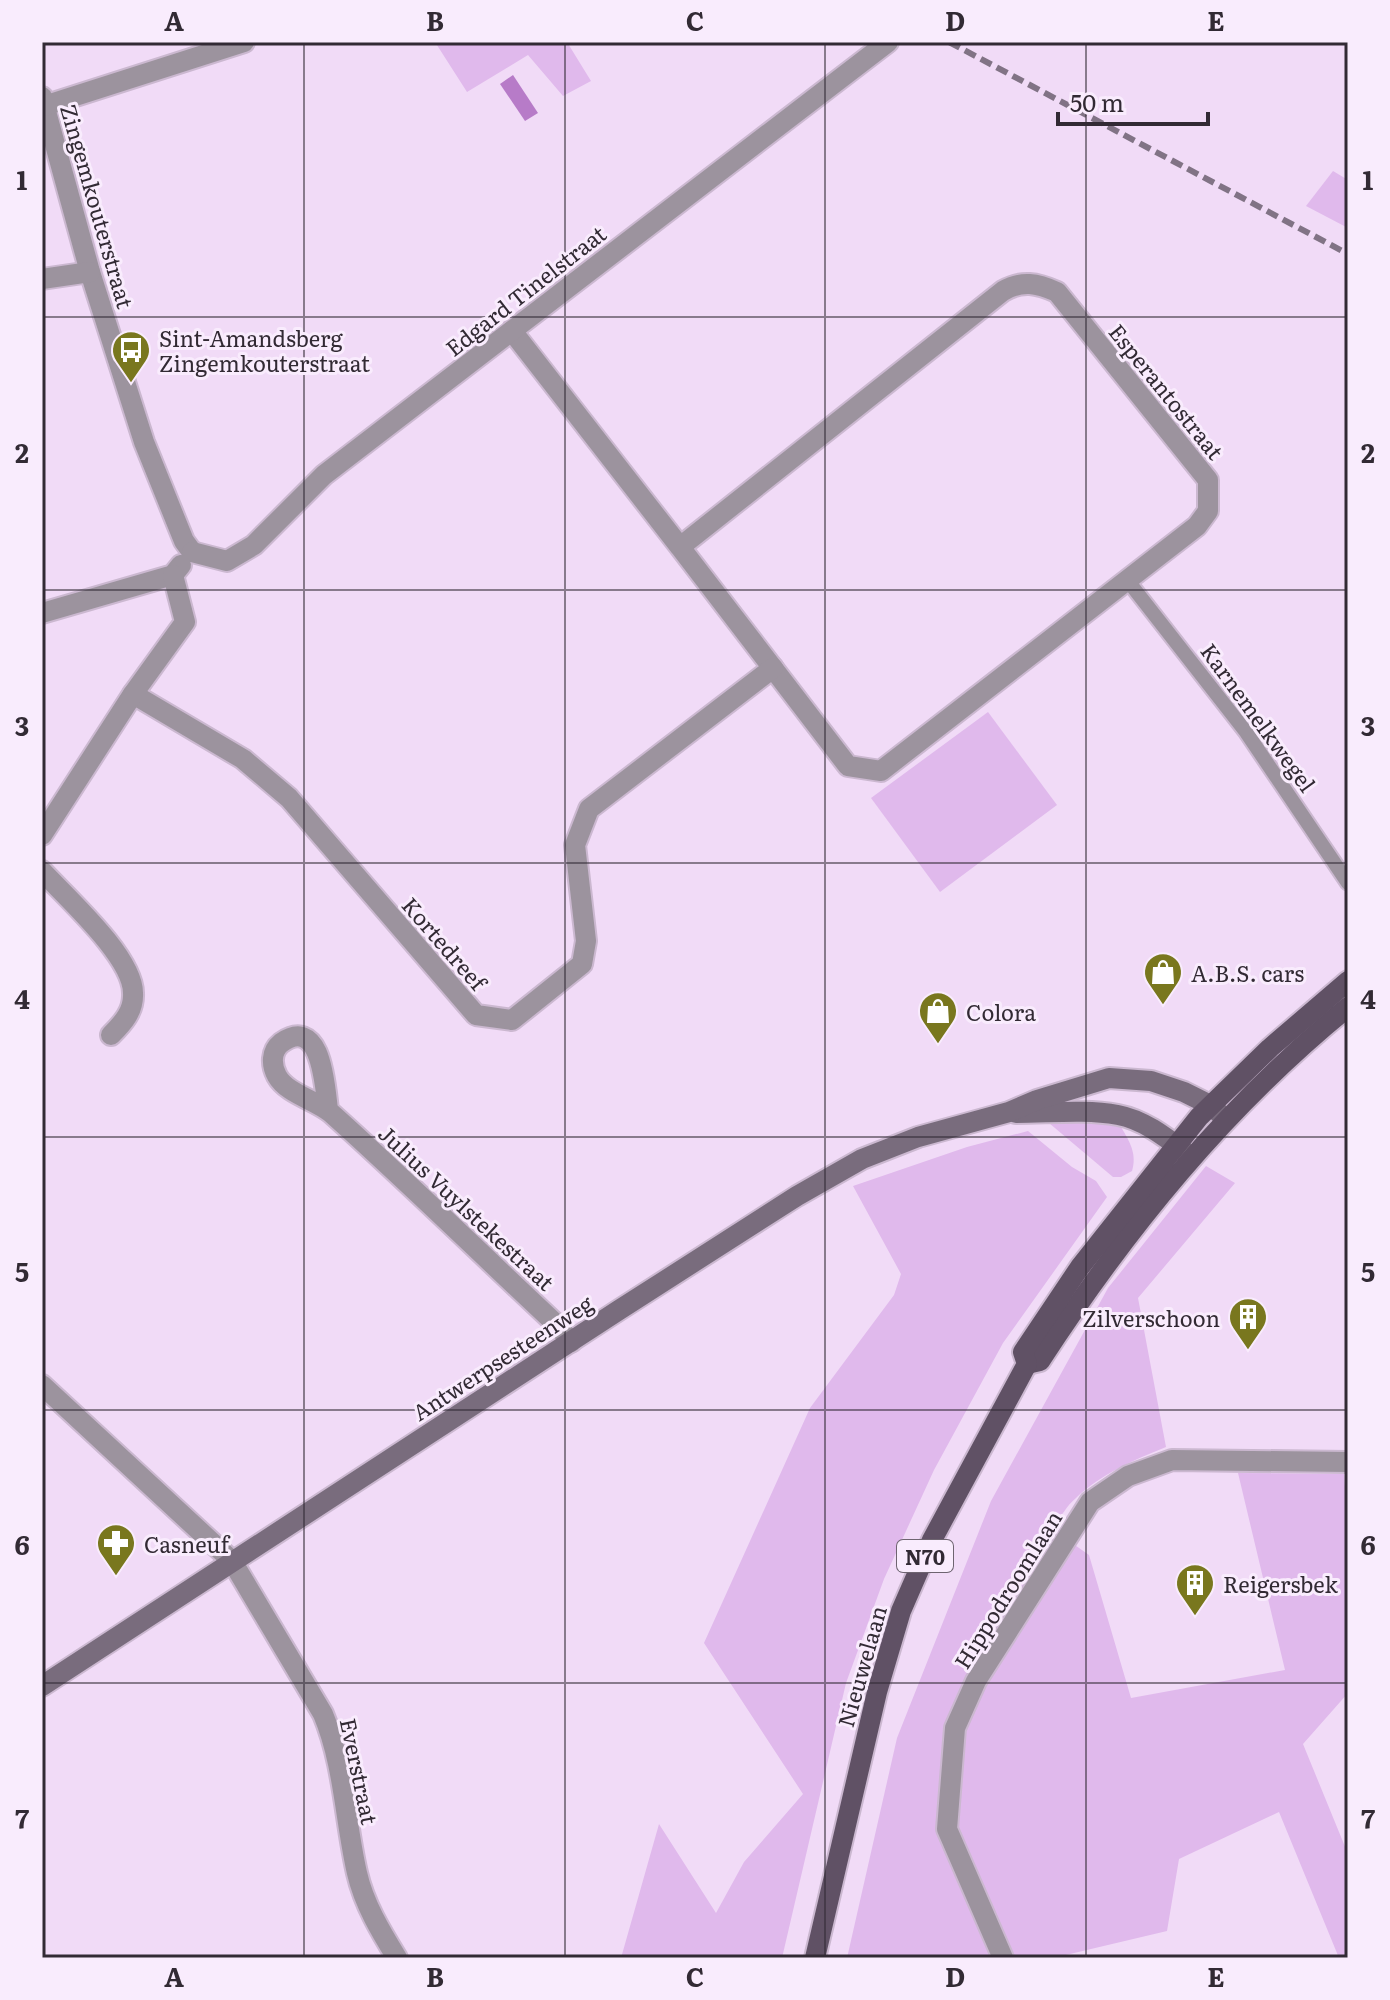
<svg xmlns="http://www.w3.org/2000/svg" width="1390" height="2000" font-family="Literata,serif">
	<rect width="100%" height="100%" fill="#f1dbf7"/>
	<g fill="#e0b9ec">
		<polygon points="435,42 567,42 591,81 563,96 528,55 467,92"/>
		<polygon points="1333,171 1348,180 1348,228 1306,206"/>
		<polygon points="988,712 1057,805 940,892 871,798"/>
		<path d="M1099 1120 1121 1127C1130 1142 1137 1154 1132 1171L1121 1177H1113L1049 1123Z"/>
		<polygon points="1028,1131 1072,1167 1096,1181 1107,1197 1003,1343 934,1470 884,1579 846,1683 782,1958 621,1958 659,1824 716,1913 744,1862 803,1794 704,1643 810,1408 894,1295 901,1274 853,1186 967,1147"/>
		<path d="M1206 1166 1235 1183 1138 1298 1166 1447C1134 1460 1101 1474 1076 1498 1066 1506 1060 1519 1052 1529L1089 1555 1131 1698 1285 1670 1238 1473 1344 1474 1348 1525V1693L1303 1744 1348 1854V1958H1339L1279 1812 1179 1859 1167 1931 1053 1958H847L897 1738 991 1501 1108 1288Z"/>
	</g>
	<polygon fill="#b77bc8" points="513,75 538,113 525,121 500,84"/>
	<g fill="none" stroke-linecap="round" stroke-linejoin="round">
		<g stroke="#cbb8d0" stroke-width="18">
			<polyline id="pedestrian" points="1128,581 1246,732 1348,883"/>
		</g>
		<g stroke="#cbb8d0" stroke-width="24">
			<g id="minor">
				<polyline points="42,97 90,272 144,442 184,541 192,552"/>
				<polyline points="44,106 244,42"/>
				<polyline points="42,279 90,272"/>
				<path d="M512 331 680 547 1003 291C1022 280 1037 283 1057 292L1208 480V511L1197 526 881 771 848 766 680 547"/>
				<polyline points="192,552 227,561 254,545 324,475 888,42"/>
				<polyline points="42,613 173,575 181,565"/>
				<polyline points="133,694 243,759 289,798 476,1015 512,1020 582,964 586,941 575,845 589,809 773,668"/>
				<polyline points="42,835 133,694 185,622 173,575"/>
				<path d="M42 871C67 898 133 957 133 993 134 1011 123 1023 111 1035"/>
				<path d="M328 1110C325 1088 322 1014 281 1043 271 1051 271 1065 277 1076 287 1094 316 1100 331 1113 408 1182 482 1255 557 1325L571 1342"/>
				<path d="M42 1385 232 1561 323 1714C344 1764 345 1821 357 1873 364 1904 381 1932 397 1958"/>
				<polyline points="1003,1958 947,1829 955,1728 976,1681 1090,1502 1128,1476 1172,1460 1348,1462"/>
			</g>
		</g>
		<g stroke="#cbb8d0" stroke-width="24">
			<g id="secondary">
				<path d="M1016 1113C1050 1113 1085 1109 1118 1115 1145 1120 1168 1139 1189 1155"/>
				<polyline points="42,1686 619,1310 797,1196 862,1159 918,1137 1009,1112 1037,1100 1109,1078 1151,1081 1184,1092 1212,1106 1226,1120"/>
			</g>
		</g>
		<g stroke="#cbb8d0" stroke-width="24">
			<g id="primary">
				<path d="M1027 1364 1040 1361C1126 1229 1225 1107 1348 1007"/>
				<polyline points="815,1958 877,1692 901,1611 932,1540 1027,1364 1023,1352 1080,1267 1199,1117 1270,1048 1348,981"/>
			</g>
		</g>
		<use href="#pedestrian" stroke="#9c939e" stroke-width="14"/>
		<use href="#minor" stroke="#9c939e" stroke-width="20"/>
		<use href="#secondary" stroke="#796c7d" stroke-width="20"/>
		<use href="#primary" stroke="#605165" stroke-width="20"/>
		<polyline stroke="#817385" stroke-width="6" stroke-dasharray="12 6" stroke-linecap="butt" points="949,42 1348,254"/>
	</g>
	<path fill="none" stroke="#322a34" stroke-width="2" stroke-opacity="0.55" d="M304 42V1958M565 42V1958M825 42V1958M1086 42V1958M42 317H1348M42 590H1348M42 863H1348M42 1137H1348M42 1410H1348M42 1683H1348"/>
	<defs>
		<g id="bus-pin" transform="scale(2)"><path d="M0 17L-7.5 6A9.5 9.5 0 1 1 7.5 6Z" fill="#79771e" stroke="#f9ecfd"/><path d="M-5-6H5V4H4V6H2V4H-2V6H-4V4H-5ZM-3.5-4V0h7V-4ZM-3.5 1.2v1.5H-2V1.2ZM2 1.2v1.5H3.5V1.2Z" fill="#fff"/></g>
		<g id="shop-pin" transform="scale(2)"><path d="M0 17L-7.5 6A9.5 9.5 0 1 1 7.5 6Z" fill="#79771e" stroke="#f9ecfd"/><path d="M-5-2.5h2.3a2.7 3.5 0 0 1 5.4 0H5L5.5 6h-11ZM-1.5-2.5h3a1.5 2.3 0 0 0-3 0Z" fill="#fff"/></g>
		<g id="building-pin" transform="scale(2)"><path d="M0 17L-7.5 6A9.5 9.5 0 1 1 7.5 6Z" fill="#79771e" stroke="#f9ecfd"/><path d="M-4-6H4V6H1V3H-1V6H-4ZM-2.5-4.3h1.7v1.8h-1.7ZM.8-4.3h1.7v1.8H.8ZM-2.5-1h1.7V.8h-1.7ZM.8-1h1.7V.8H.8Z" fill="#fff"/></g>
		<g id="pharmacy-pin" transform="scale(2)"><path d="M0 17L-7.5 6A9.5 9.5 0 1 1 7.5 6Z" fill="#79771e" stroke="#f9ecfd"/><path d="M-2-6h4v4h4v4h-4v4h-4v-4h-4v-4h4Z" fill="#fff"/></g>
	</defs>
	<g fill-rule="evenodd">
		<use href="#bus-pin" x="131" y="350"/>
		<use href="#shop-pin" x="1163" y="972"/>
		<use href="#shop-pin" x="938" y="1011"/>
		<use href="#building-pin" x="1248" y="1317"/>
		<use href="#pharmacy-pin" x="116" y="1543"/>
		<use href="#building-pin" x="1195" y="1583"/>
	</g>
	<g text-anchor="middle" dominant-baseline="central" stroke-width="6" stroke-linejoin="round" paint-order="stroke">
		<rect fill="#f9ecfd" stroke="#6e6470" stroke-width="2" x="897" y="1540" width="56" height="32" rx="6"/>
		<g font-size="20" font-weight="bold" fill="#322a34">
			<text x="925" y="1556">N70</text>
		</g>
		<g font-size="22" fill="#322a34" stroke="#f9ecfd">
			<text transform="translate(98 206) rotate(74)">Zingemkouterstraat</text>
			<text transform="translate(525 290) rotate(-38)">Edgard Tinelstraat</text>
			<text transform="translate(1167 391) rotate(51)">Esperantostraat</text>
			<text transform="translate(1259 717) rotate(54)">Karnemelkwegel</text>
			<text transform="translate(445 943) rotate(49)">Kortedreef</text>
			<text transform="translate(467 1207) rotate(43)">Julius Vuylstekestraat</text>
			<text transform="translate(502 1357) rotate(-33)">Antwerpsesteenweg</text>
			<text transform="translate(1007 1589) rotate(-58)">Hippodroomlaan</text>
			<text transform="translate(861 1666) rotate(-74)">Nieuwelaan</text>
			<text transform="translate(360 1771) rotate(78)">Everstraat</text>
		</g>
		<g font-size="22" fill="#322a34" stroke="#f9ecfd" text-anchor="start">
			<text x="159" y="337">Sint-Amandsberg<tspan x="159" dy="25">Zingemkouterstraat</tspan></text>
			<text x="1191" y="972">A.B.S. cars</text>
			<text x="966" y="1011">Colora</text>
			<text x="1220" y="1317" text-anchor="end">Zilverschoon</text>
			<text x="144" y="1543">Casneuf</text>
			<text x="1223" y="1583">Reigersbek</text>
		</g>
	</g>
	<rect width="1390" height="2000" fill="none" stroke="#f9ecfd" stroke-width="88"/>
	<path d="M1058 112v12h150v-12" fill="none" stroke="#322a34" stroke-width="4"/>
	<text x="1070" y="112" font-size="24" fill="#322a34" stroke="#f9ecfd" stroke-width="6" paint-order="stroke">50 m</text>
	<rect x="44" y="44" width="1302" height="1912" fill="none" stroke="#322a34" stroke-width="3"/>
	<g font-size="26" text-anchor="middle" font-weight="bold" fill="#322a34">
		<text x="174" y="31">A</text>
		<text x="435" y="31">B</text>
		<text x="695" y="31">C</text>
		<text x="955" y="31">D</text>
		<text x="1216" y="31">E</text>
		<text x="22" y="190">1</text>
		<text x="1368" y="190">1</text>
		<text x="22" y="463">2</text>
		<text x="1368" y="463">2</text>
		<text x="22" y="736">3</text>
		<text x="1368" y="736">3</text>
		<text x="22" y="1009">4</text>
		<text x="1368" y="1009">4</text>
		<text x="22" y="1282">5</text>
		<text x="1368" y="1282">5</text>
		<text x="22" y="1555">6</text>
		<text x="1368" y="1555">6</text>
		<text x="22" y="1829">7</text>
		<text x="1368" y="1829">7</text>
		<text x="174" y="1987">A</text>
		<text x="435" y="1987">B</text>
		<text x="695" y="1987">C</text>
		<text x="955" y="1987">D</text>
		<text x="1216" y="1987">E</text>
	</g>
</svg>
